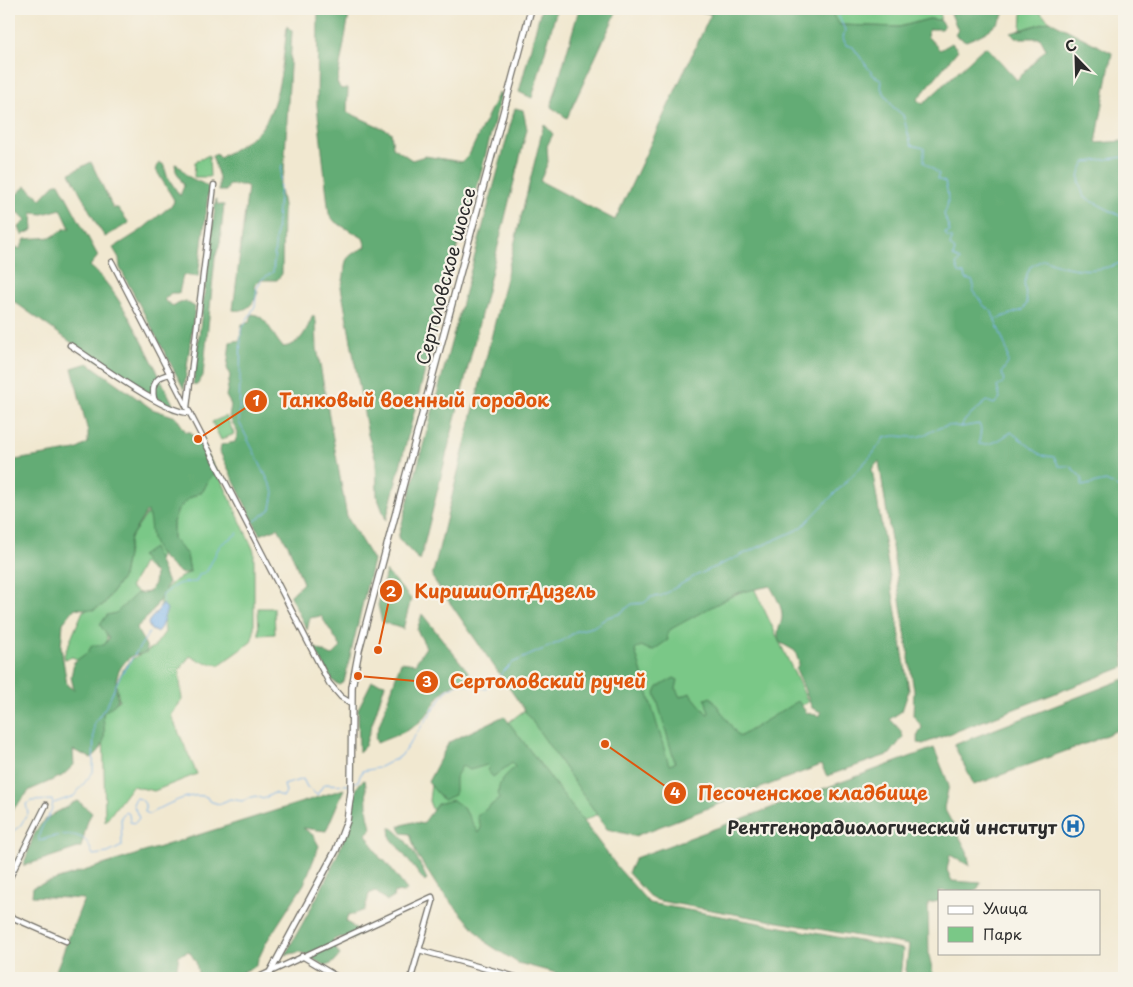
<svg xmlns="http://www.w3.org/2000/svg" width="1133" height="987" font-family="'Playpen Sans',sans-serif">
	<rect width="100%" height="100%" fill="#f7f3e8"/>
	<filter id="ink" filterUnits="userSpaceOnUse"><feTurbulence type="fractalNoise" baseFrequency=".02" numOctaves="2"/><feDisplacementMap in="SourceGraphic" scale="10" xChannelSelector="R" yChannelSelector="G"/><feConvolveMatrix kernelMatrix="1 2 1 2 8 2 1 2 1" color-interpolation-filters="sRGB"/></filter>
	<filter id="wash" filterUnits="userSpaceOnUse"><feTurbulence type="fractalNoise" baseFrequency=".0096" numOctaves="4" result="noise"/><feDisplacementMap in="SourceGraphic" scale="20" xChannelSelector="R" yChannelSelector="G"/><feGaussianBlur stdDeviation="1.12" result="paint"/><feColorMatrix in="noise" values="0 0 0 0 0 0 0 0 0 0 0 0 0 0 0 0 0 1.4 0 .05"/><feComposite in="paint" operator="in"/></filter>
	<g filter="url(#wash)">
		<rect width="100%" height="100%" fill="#f1e8d0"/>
		<g fill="#7ac887" stroke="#527a59">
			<polygon points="828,9 941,9 940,20 929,19 899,27 840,25"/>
			<polygon points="1026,9 1036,9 1050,21 1021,30 1022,14"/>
			<polygon points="209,155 210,177 194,177 195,162"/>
			<polygon points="226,416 234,434 221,440 212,422"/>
			<polygon points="218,472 254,551 254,632 251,642 219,665 199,661 190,656 179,670 182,700 171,715 197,774 154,791 132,786 105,822 103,713 119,700 116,684 123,670 132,659 154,647 165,632 163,616 160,614 160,594 174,581 190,572 187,555 173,538 173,522 179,508 190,498 203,491 209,479"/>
			<polygon points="149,511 161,552 155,574 143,563 130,588 151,599 125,636 107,635 106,650 79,660 72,657 65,659 64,655 83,611 103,605 123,577 130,538"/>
			<polygon points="753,586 808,702 719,753 442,892 437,886 436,819 429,801 431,784 518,715 603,658"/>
			<polygon points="258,608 274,608 275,634 259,635"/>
		</g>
		<g fill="#63ac74" stroke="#476c50" fill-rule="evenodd">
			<path d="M318 9H350L337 83 341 89 348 88 347 112 391 132 393 147 412 160 425 156 462 162 469 155 499 92 501 94 475 196 462 229 386 520 377 496 376 460 368 435 341 287C350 262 336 260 366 247L363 238 335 222 329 214 317 105Z"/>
			<polygon points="541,9 557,9 532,98 519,92"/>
			<polygon points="579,9 618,9 567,118 551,107"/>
			<path d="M691 9H828L840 25 899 27 929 19 940 20 944 26 941 29H929L927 36 940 50 952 43 958 50 917 100 923 104 983 48 987 47 1017 80 1046 49 1040 38H1015L1011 33 1050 21 1112 53 1096 143 1124 141V667L923 744 918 743 917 737 922 727 913 715 914 691 879 461 872 469 909 690 902 711 890 719 901 731 903 737 890 754 827 776 821 765 635 836 607 829 432 577 544 124 553 134 547 146 548 162 540 181 615 220 711 14ZM770 586C775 595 783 607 782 618 780 630 776 628 779 642L795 651 799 663 796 669 812 708 821 712 820 716 807 713 798 701 739 737 711 697 705 699 709 713 707 714 690 693 680 697 676 689 678 680 674 678 658 687 655 693 675 763 669 765 635 650 641 646 652 651 668 640 667 635 671 629 737 593Z"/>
			<path d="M949 9H1007C998 27 985 34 966 41L955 35 958 30Z"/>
			<path d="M287 26 292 31 284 172 279 186 283 205 282 274 277 280H260L254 286 258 292C253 304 248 312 233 310L248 187 245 185H229L226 191H219V177L212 156 216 154 220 158C232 150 245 143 256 134 279 114 284 55 287 26Z"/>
			<polygon points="515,108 523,110 527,129 420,561 398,538"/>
			<polygon points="91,162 113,208 118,208 129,223 105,237 97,225 70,173"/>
			<path d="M159 162 164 165 167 176 180 196 184 186 176 171 175 164C182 166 182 170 187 175 193 181 202 181 209 188L198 277 183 275 179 293H171L164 300 173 306 185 301 195 307 184 389 120 268 119 258 113 248 140 231 173 204 174 200 156 170Z"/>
			<path d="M56 183H59L98 256 90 266C124 294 155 369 176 410L86 353 9 298V243L20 249 25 239 52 237 64 229 70 228 61 209 43 214 32 213 33 230 22 235 19 227 26 220 18 212 11 216 9 221V201L26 186 41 199Z"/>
			<polygon points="216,199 218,205 224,205 220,243 215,258 203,376 197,385 193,384"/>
			<path d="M252 314C267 315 272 336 283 347 301 345 306 331 313 315L316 321 317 348 347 517 373 560 344 682 339 685 333 681 314 647 332 656 341 647 321 616 310 618 307 630 290 596 303 583 289 547 278 528 260 535 220 452 221 445 235 442 238 433 229 417 231 405 226 396 230 376 227 368 230 342 240 340 242 324 250 322Z"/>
			<path d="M88 363 152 409 176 417 186 432H191L218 472 209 479 203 491 190 498 179 508 173 522V538L187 555 190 572 182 574C170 566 155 553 152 538 150 529 151 521 147 511L130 538 123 577 103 605 93 610 75 608 63 623 61 647 67 685 74 690 71 677 74 662 88 652 92 645H104L109 638 100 625 107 615 116 613 136 594 149 592 154 585 155 574 141 556 153 548 168 583C160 600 152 615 137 627 139 638 147 642 147 652 143 654 136 654 132 656 117 666 113 683 118 699L115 704 103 713C104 731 109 746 91 758L73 750 74 765 62 776 30 790 9 814V461L76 450 88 443V432L72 368Z"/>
			<polygon points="386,571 411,599 403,629 382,622 378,605"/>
			<path d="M422 614 474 679C430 685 442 708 413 727 402 734 388 738 377 743L375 737 401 662 415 664 426 647 417 630Z"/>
			<polygon points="1124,679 1124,727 1093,741 974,785 954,745"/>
			<polygon points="372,681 385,684 365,746 359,752 358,709"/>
			<path d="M504 716 619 869 649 903 903 949 900 978H575L518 963 488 944 437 886 416 853 410 834 402 833 399 826 413 822 423 824 437 804 453 800 464 808 478 833 481 828 477 816 499 799C496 783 504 777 515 767L512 763 493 777 487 770 489 767 487 765 470 770 462 766 455 778V795L443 800 428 782 449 742Z"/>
			<polygon points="934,748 949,785 944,808 967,851 970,866 950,855 947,870 952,881 981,883 976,891 939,891 939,901 928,903 929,955 934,978 905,978 909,945 660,901 651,898 628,873 635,858"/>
			<path d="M365 780C368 796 365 813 372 828L366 834 380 858 385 861 407 890 403 893 394 892 393 898 387 901 375 891 369 894 365 910 348 916 346 921 356 929 357 936 352 939 340 937 333 940V944L340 955 333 963 326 966 300 952 285 955C309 911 337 866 351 817 355 806 352 785 365 780Z"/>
			<polygon points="344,789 326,831 303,828 313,835 319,846 304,884 267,941 255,966 231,978 199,978 196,962 189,951 179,955 176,973 179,978 53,978 84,899 32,896 33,887"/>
			<path d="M78 801 92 813 88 820 81 847 23 866C34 838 32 824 61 810 68 807 70 803 78 801Z"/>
			<path d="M390 827C406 835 421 864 427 880L425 882 391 838Z"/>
		</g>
		<polygon fill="#7db5ed" stroke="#54708c" points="163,604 167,609 161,627 157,632 151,630 148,624 149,621"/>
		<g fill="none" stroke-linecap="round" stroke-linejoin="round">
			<g stroke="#7db5ed" stroke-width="1">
				<path d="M1124 157 1086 162C1076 174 1079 183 1084 197L1124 218"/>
				<polyline points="280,182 282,165"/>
				<path d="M996 319 1023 310 1027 303 1024 282 1030 267 1044 259C1069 271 1099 274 1124 261"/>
				<path d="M961 427 979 424 981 429 979 444C992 446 1001 439 1011 432L1041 455 1054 457 1059 466H1070L1082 478V486L1106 481 1124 490"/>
				<polyline points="255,521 271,509 274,492 239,422 241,330 255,306 257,288 262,279 273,272 280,184"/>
				<path d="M163 604 162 596C176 584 177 582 196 582L199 575 207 571 220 545 238 533"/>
				<path d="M353 783 358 781 362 771 378 768 401 756 446 691 460 683 486 689 512 663 564 640 576 631 593 627 608 617 619 614 632 604 644 603 651 597 661 596 695 576 801 528 872 455 884 438C898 434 899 437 911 437 929 438 938 421 961 427L965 420 987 401 994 404 1000 398 997 386 1004 382 1002 372 1008 363 1007 350 991 310 984 306 973 290V281L965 279 964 274 959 273 956 265 960 260 953 257 955 250 950 246 952 238 947 237 945 233 950 232 944 214C950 205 948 192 945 182L937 179 939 174 924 162V148L911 145 903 115 893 107 881 88 882 80 873 75 853 47 846 45 843 38 845 30 839 17 831 9"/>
				<polyline points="54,803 74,796 93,772 94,723 107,705 119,678 149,633"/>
				<path d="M9 834 20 826 28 813 26 804 31 801 52 800C56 813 37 826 39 841 51 836 75 830 86 841 89 844 91 851 93 855L108 853 122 846 121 817 125 812 129 814 130 822 135 823 139 818 133 804 136 798 141 799 145 804V812L149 814C165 806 189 791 207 797L209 801 219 804 230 799 242 801 255 796 263 799 274 793 283 797 286 792 284 785 303 779 307 787 317 795 324 784 349 785"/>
			</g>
		</g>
	</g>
	<g filter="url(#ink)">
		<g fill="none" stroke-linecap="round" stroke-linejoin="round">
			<g stroke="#706d65" stroke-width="7">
				<g id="street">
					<polyline points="112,262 329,683 341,697 351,703"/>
					<path d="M70 345C97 362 161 412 190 413"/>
					<path d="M154 399C151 384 156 376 171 374"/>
					<polyline points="187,407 214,185"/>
					<polyline points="9,879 46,805"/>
					<polyline points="9,916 66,941"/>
					<polyline points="419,950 519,978"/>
					<polyline points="302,956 339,978"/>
					<polyline points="257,978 432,897 433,901 411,978"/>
				</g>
			</g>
			<g stroke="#706d65" stroke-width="8">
				<polyline id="secondary" points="267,978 336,850 347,821 351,792 352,687 359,650 531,9"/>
			</g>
			<use href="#street" stroke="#fff" stroke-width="4.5"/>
			<use href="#secondary" stroke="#fff" stroke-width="5.5"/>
		</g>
	</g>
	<defs>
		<g id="hospital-ring" transform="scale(1.125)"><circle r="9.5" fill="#f7f3e8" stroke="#1f6fb2" stroke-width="1.5"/><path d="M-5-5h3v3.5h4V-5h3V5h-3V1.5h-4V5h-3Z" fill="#1f6fb2"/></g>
	</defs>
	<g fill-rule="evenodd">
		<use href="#hospital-ring" x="1073" y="826"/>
	</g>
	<g text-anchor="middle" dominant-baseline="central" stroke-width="4.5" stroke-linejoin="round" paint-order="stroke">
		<g font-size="18" fill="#2b2b2b" stroke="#f7f3e8">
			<text transform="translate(445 276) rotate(-75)">Сертоловское шоссе</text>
		</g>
		<g font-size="18" font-weight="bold" fill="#2b2b2b" stroke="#f7f3e8" text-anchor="end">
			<text x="1057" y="826">Рентгенорадиологический институт</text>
		</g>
	</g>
	<path fill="none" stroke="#df570e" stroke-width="2" d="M198 439L256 401M378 650L391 591M358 676L427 682M605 744L675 793"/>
	<g fill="#df570e" stroke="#f7f3e8" stroke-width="2">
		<circle cx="198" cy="439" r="5"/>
		<circle cx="378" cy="650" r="5"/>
		<circle cx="358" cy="676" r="5"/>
		<circle cx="605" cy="744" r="5"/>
		<circle cx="256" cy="401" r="12"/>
		<circle cx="391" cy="591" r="12"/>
		<circle cx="427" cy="682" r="12"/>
		<circle cx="675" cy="793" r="12"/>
	</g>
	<g font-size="15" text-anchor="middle" font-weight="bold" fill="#fff">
		<text x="256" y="406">1</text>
		<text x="391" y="597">2</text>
		<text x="427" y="687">3</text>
		<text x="675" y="798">4</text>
	</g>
	<g font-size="19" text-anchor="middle" font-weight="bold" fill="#df570e" stroke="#f7f3e8" stroke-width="4.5" stroke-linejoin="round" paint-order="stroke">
		<text x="414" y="407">Танковый военный городок</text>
		<text x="505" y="598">КиришиОптДизель</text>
		<text x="548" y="688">Сертоловский ручей</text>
		<text x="813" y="800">Песоченское кладбище</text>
	</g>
	<rect width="1133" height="987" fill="none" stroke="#f7f3e8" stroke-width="30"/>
	<rect x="938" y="890" width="162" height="65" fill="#f7f3e8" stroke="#a5a39c"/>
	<rect x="948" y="906" width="25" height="8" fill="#ffffff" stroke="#a5a39c"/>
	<text x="983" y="914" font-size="15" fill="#2b2b2b">Улица</text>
	<rect x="948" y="927" width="25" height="15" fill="#7ac887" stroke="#a5a39c"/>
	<text x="983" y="940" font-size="15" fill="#2b2b2b">Парк</text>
	<g transform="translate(1076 58) rotate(337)" stroke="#f7f3e8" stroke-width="4" paint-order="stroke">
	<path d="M0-4L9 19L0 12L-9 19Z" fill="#2b2b2b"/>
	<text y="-8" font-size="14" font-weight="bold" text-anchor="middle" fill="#2b2b2b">С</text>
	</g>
</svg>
